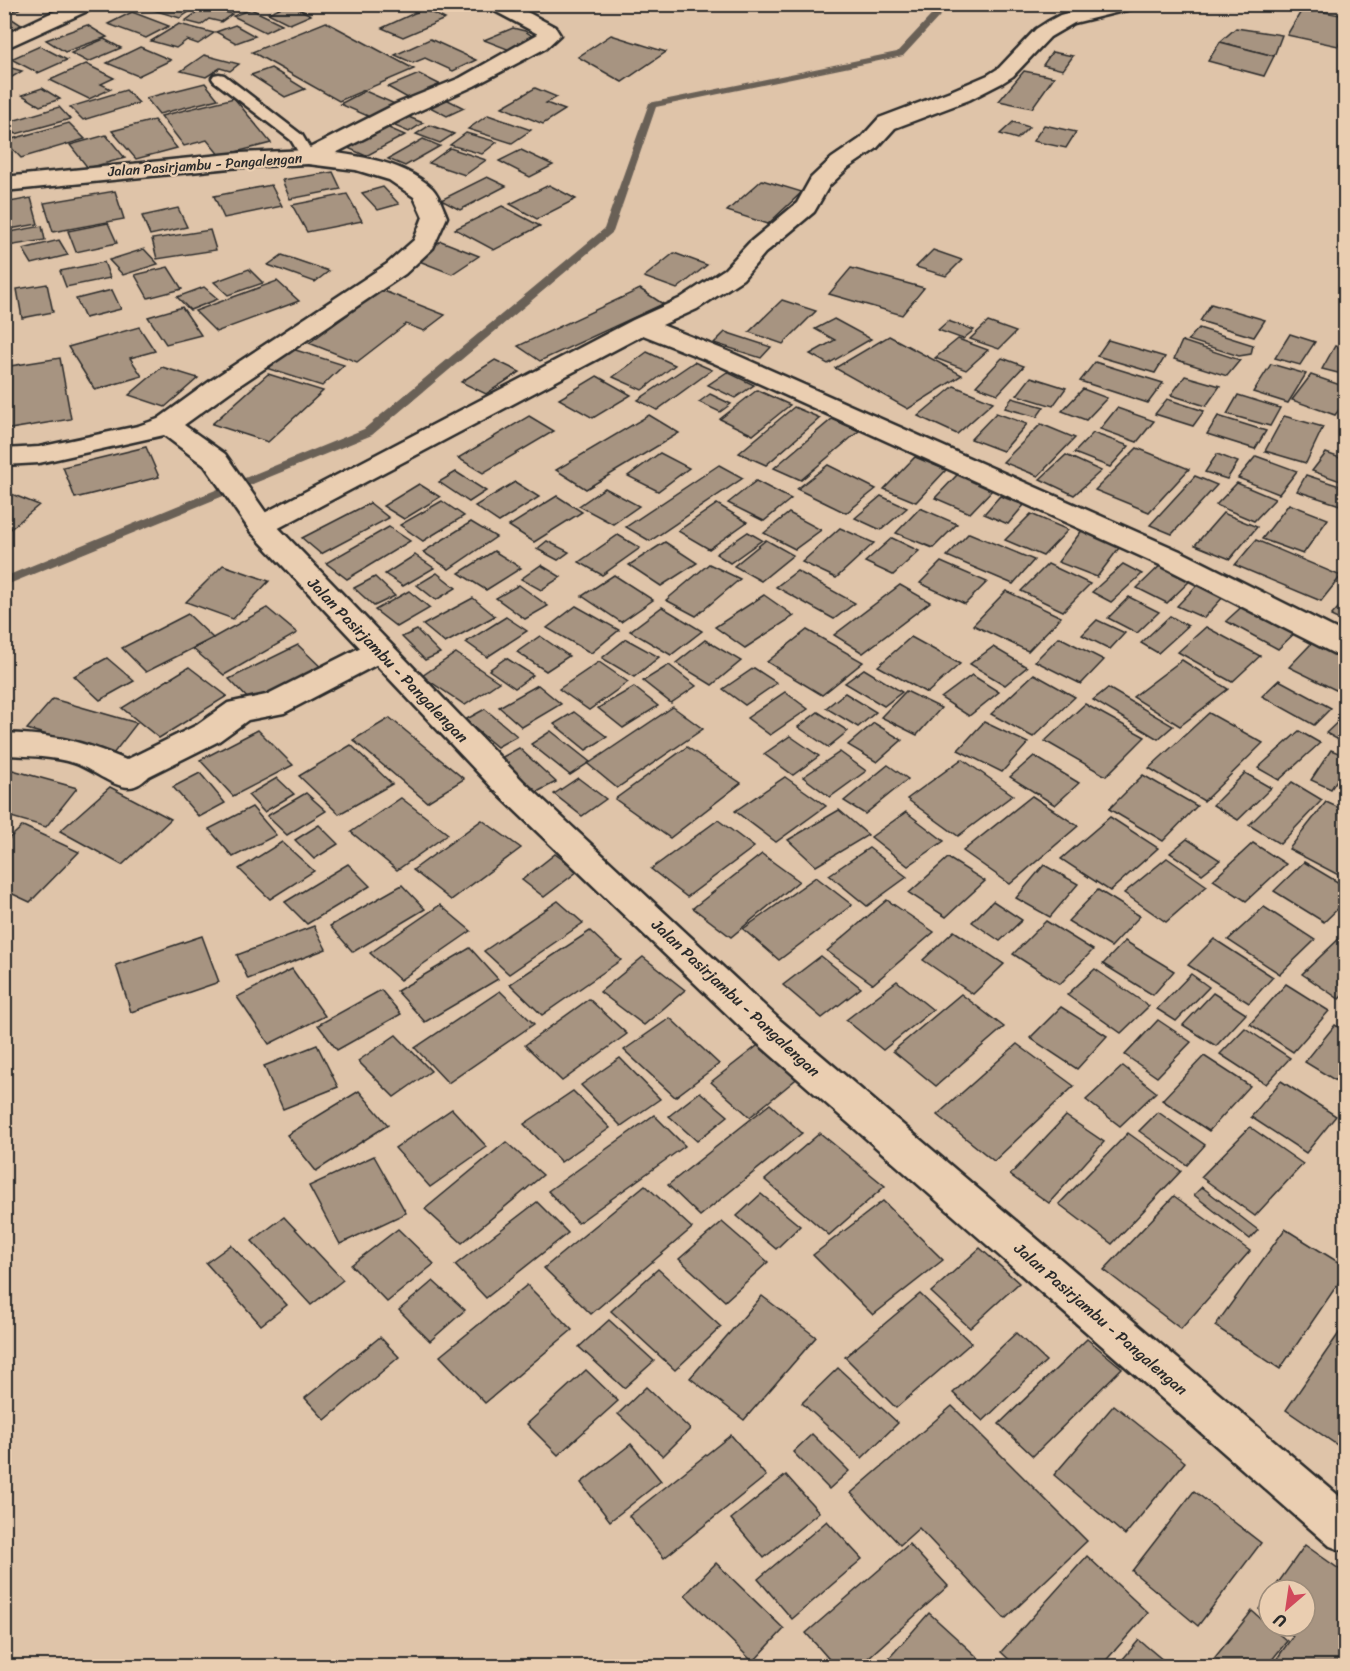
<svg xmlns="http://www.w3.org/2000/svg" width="1350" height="1671" font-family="Sriracha,sans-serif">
	<rect width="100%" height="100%" fill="#dfc4a9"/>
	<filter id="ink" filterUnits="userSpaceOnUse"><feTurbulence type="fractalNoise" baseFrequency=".0167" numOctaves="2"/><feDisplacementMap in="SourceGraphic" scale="12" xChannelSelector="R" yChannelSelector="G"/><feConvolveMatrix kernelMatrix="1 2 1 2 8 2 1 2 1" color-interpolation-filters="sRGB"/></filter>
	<g filter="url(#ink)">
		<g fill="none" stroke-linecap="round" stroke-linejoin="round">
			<polygon fill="#696057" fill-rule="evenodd" points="942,4 951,4 903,56 656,107 613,232 372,435 4,586 4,577 364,429 604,229 649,103 897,52"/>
		</g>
		<g fill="#a79481" stroke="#2b2b2b" stroke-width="1.5">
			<polygon points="4,4 14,4 19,9 4,13"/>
			<polygon points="158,4 201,4 180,18 150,9"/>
			<polygon points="209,4 230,4 220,11 232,14 221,22 209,19 201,25 185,21"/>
			<polygon points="289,4 311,15 290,24 268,13"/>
			<polygon points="1303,8 1346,16 1346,32 1338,46 1287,35"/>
			<polygon points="251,9 282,24 265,32 233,16"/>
			<polygon points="423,9 445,19 403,37 382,28"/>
			<polygon points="132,12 169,26 146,38 108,24"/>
			<polygon points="9,17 23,26 4,33 4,19"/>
			<polygon points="326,22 414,69 339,101 252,52"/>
			<polygon points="179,24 214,33 198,44 187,40 176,48 151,41"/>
			<polygon points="87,25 107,37 65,52 46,40"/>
			<polygon points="235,25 255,36 236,43 216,32"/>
			<polygon points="513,28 525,31 535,38 515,52 484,40"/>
			<polygon points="1236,28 1282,35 1274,56 1220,42"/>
			<polygon points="611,35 666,52 622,82 578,57"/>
			<polygon points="104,39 121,48 88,62 71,53"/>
			<polygon points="430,39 476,60 453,71 425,58 413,63 395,55"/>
			<polygon points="1220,42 1274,56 1264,76 1208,61"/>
			<polygon points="40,46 67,60 38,73 11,59"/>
			<polygon points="140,47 171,60 138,76 107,63"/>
			<polygon points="1052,52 1073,56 1063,70 1043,65"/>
			<polygon points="204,55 239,64 230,71 220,68 206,77 181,71"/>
			<polygon points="86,64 114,78 101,84 111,89 89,99 50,80"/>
			<polygon points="4,66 22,71 4,82"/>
			<polygon points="271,68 305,89 285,97 251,75"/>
			<polygon points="1024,71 1054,77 1032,108 999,101"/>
			<polygon points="419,74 445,87 413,101 388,87"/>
			<polygon points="205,83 218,99 159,114 146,98"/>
			<polygon points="42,88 60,99 40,106 22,95"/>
			<polygon points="535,88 557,97 546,103 565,110 543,124 502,107"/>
			<polygon points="126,90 139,103 83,120 70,107"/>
			<polygon points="365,91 395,104 370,117 340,104"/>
			<polygon points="442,97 464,108 447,116 426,105"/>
			<polygon points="234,98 271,143 220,156 207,140 184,146 161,116"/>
			<polygon points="59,107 70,119 16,134 5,123"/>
			<polygon points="399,113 423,123 409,132 383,121"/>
			<polygon points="488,115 531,130 512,143 468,129"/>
			<polygon points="154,120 177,148 136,159 112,131"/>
			<polygon points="1013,122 1029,127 1017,139 1000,134"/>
			<polygon points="69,123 85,139 21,158 5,141"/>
			<polygon points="377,123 405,135 366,156 339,144"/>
			<polygon points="430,125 454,134 440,143 416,134"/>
			<polygon points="1044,125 1076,132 1066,148 1033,141"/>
			<polygon points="466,133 497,142 482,154 450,145"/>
			<polygon points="106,135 125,158 88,168 70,145"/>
			<polygon points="423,139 440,146 405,166 388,159"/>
			<polygon points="450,148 486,160 465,175 429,163"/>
			<polygon points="521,150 553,165 530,177 499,161"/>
			<polygon points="333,172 341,189 290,199 282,180"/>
			<polygon points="487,177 506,186 460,210 441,200"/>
			<polygon points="762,180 802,192 768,224 727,211"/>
			<polygon points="271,185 282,206 224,218 214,196"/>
			<polygon points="549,185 576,199 537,219 510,204"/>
			<polygon points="383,187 399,204 378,210 362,193"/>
			<polygon points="115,191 124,219 53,232 44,203"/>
			<polygon points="347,194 362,221 307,232 292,205"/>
			<polygon points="31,198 38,224 4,230 4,203"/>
			<polygon points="502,206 540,226 494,250 455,229"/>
			<polygon points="178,208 187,227 150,235 142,216"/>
			<polygon points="108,223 117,243 76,252 68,231"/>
			<polygon points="42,226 45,240 8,246 4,233"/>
			<polygon points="210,230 216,250 157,259 152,239"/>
			<polygon points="59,240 68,255 32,264 23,249"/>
			<polygon points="441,241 479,256 452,274 414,259"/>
			<polygon points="144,249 158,264 123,275 109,260"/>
			<polygon points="933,250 962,260 946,276 916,267"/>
			<polygon points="674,253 707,265 677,289 644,277"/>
			<polygon points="282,255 329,271 315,282 268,265"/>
			<polygon points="104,262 110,278 66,287 60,271"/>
			<polygon points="168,267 182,289 148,298 135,275"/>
			<polygon points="851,268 924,288 902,315 829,294"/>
			<polygon points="249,269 263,283 228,295 214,282"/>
			<polygon points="277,281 299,301 216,332 195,311"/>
			<polygon points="47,284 53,312 22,318 17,289"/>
			<polygon points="204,287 218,299 190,310 177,297"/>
			<polygon points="640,289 663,304 540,361 518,346"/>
			<polygon points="112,290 121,309 85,318 76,299"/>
			<polygon points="381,290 445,315 424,331 406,324 357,362 309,343"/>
			<polygon points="782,300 816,311 783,344 749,332"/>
			<polygon points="1211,304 1265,320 1254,337 1200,321"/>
			<polygon points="182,307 201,335 166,344 148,317"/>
			<polygon points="834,319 871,339 828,364 810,354 835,340 815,329"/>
			<polygon points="948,321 974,330 963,339 938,330"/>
			<polygon points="988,322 1016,332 999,349 970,339"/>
			<polygon points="139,327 155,351 130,358 142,376 95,390 68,347"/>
			<polygon points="1199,328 1253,345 1251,354 1239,356 1188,340"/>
			<polygon points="725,332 771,347 761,358 714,343"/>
			<polygon points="1290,334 1315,342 1300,365 1275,358"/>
			<polygon points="889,336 962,375 908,409 835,368"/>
			<polygon points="958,339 988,350 966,370 935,358"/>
			<polygon points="1108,340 1165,357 1155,373 1097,356"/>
			<polygon points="1182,341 1240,360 1227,376 1174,359"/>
			<polygon points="1335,346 1346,349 1346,375 1322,369"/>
			<polygon points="289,348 344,365 322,386 266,368"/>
			<polygon points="647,352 675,365 642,390 613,377"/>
			<polygon points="60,358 71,419 4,430 4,367"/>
			<polygon points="1002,358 1024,366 998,394 976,386"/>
			<polygon points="495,360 520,372 486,394 461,382"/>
			<polygon points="694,362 712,370 657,410 638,400"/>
			<polygon points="1095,362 1163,383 1148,403 1080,381"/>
			<polygon points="1271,364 1306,374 1288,403 1253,392"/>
			<polygon points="162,367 198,378 165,407 129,395"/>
			<polygon points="727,372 754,385 735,398 708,385"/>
			<polygon points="268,374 323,391 268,442 212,424"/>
			<polygon points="1311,375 1346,387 1346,401 1335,415 1292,400"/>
			<polygon points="597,376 631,395 593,418 559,399"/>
			<polygon points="1185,376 1220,386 1206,406 1171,395"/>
			<polygon points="1031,377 1066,388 1053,406 1017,395"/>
			<polygon points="954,386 993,402 957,434 918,416"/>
			<polygon points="1083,389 1107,398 1086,420 1062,411"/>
			<polygon points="757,390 790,405 753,435 720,419"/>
			<polygon points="710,394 731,404 720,412 699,402"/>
			<polygon points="1238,395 1280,408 1270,426 1227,414"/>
			<polygon points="1012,398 1044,407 1037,417 1005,408"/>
			<polygon points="1167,399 1204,411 1193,426 1155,414"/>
			<polygon points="794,407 820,418 766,465 739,453"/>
			<polygon points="1117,408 1154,421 1137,442 1100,429"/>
			<polygon points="996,413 1027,424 1003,451 971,439"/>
			<polygon points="649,415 679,433 586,489 556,470"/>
			<polygon points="529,416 554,431 483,473 458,458"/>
			<polygon points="1218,416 1266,431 1255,449 1207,434"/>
			<polygon points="1284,416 1323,427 1306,463 1265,451"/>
			<polygon points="832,419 859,431 801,480 774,468"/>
			<polygon points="1041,424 1075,438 1038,476 1003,462"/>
			<polygon points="1093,433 1129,446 1110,467 1074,453"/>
			<polygon points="146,447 159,477 75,498 63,467"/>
			<polygon points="1137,448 1189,469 1149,512 1095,490"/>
			<polygon points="660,453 689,468 658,491 628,476"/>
			<polygon points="1326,453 1346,460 1346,483 1312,471"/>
			<polygon points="1217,454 1238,462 1227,479 1205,472"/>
			<polygon points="1066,455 1101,471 1074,495 1040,479"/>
			<polygon points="1256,456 1297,471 1279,494 1238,478"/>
			<polygon points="915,457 946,470 916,502 884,489"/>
			<polygon points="719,465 743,478 650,541 626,527"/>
			<polygon points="828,465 876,489 846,513 797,489"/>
			<polygon points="456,472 486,491 469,502 439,482"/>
			<polygon points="959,473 994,488 970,513 935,498"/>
			<polygon points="1306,475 1346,488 1346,507 1297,491"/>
			<polygon points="1195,476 1217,485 1172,534 1150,525"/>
			<polygon points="756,481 791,499 764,521 728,503"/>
			<polygon points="515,482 539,497 499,522 475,506"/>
			<polygon points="1237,483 1275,499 1254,521 1216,505"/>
			<polygon points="419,484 440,497 404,519 383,506"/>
			<polygon points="605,488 639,506 613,524 579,506"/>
			<polygon points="4,491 39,505 7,532 4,531"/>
			<polygon points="557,496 582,512 534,542 509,526"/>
			<polygon points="881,496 907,508 881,530 855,518"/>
			<polygon points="1000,496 1024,505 1008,524 984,514"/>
			<polygon points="442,501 464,516 423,541 400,525"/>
			<polygon points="370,503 389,518 321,554 302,538"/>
			<polygon points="717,504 747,522 709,549 678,531"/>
			<polygon points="1289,504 1328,519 1303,554 1262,539"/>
			<polygon points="920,508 957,524 933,548 896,533"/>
			<polygon points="789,513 821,530 795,549 764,533"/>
			<polygon points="1223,513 1257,527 1230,559 1195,545"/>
			<polygon points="1031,514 1068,530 1043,556 1005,540"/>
			<polygon points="471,522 496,537 449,569 423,552"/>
			<polygon points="389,527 410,541 347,579 326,563"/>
			<polygon points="840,528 874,543 836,578 802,562"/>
			<polygon points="1083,529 1122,544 1097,577 1058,562"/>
			<polygon points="748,532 762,540 730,563 716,554"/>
			<polygon points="969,533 1034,560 1013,584 947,556"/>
			<polygon points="618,535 640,548 602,575 579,562"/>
			<polygon points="892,538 919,551 893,575 865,562"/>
			<polygon points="766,540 793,555 761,581 734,566"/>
			<polygon points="1256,540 1341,576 1321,601 1235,565"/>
			<polygon points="547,541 569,552 558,560 537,549"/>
			<polygon points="665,542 697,563 661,586 629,565"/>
			<polygon points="494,551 521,568 486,590 459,573"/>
			<polygon points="415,555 434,568 403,586 385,574"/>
			<polygon points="1165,561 1195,576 1167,603 1137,588"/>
			<polygon points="941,562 987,582 965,604 920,583"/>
			<polygon points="709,564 740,579 696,616 666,600"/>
			<polygon points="1048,564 1090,584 1063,611 1021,591"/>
			<polygon points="1123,564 1142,574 1111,602 1092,592"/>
			<polygon points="223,565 269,581 233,619 186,602"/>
			<polygon points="541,565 561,577 541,590 521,579"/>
			<polygon points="797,571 855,603 834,619 776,587"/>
			<polygon points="437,573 456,588 436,600 417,585"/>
			<polygon points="614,575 653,600 621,622 582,596"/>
			<polygon points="375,577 395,596 374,606 354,588"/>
			<polygon points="1199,583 1225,595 1204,618 1177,606"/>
			<polygon points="519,585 548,606 525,619 496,598"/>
			<polygon points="900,585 930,602 863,653 834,635"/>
			<polygon points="409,591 430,608 397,627 375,610"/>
			<polygon points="1006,591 1061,617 1028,651 973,625"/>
			<polygon points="764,595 794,616 745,648 715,627"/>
			<polygon points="1129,597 1159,612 1137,633 1108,618"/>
			<polygon points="473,598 495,616 445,643 423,625"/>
			<polygon points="1346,599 1346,623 1331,616"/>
			<polygon points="1246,603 1298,630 1278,649 1226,621"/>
			<polygon points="576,606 619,630 591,653 547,628"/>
			<polygon points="662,607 702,631 671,655 630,631"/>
			<polygon points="267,608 297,633 224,675 193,649"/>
			<polygon points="188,614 213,638 146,672 122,648"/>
			<polygon points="1170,616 1188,626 1158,653 1141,643"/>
			<polygon points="506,617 527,631 487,657 466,642"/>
			<polygon points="1097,620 1125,633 1110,649 1082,635"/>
			<polygon points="1206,627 1260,656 1232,682 1178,652"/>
			<polygon points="417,630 440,653 425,660 402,637"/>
			<polygon points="807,630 863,662 822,695 767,662"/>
			<polygon points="540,636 569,656 546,671 517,652"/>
			<polygon points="911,637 960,664 927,693 878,666"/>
			<polygon points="1059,637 1104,660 1081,684 1035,661"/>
			<polygon points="626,639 659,657 634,677 602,658"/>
			<polygon points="705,640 741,661 712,685 676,663"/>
			<polygon points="1312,643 1346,659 1346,695 1289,667"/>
			<polygon points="298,645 325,671 255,706 229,679"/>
			<polygon points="993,647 1027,667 1005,685 970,664"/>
			<polygon points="456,653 499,682 465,705 422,676"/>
			<polygon points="107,658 134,681 100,700 74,676"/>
			<polygon points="506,658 533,675 515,688 489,670"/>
			<polygon points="1182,660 1228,689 1180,726 1133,697"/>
			<polygon points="599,662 628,682 589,710 559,689"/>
			<polygon points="669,665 696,686 671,703 643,681"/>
			<polygon points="189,667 227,696 159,738 122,708"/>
			<polygon points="754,668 777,683 745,705 723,689"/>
			<polygon points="864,669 902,692 884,706 845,683"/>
			<polygon points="1034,674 1075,697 1033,737 991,714"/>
			<polygon points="972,675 999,692 969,716 941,698"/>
			<polygon points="1279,680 1331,708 1314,725 1262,696"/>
			<polygon points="538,685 561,704 522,727 499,707"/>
			<polygon points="634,687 658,706 623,728 598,708"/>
			<polygon points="1108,688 1173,726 1158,739 1093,700"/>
			<polygon points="906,691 941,708 917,735 881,717"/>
			<polygon points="785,692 808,709 770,735 747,718"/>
			<polygon points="845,693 876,712 858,727 826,708"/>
			<polygon points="53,699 137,723 113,754 27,729"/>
			<polygon points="1085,704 1145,737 1106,776 1045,741"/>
			<polygon points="673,707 703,729 617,788 588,764"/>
			<polygon points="485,709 517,736 497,747 465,720"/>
			<polygon points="574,712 607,737 586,750 554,724"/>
			<polygon points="818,712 848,731 828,747 798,727"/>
			<polygon points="1209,713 1263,743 1204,801 1149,768"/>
			<polygon points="1346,714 1346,744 1326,733"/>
			<polygon points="390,718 464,779 427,802 353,740"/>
			<polygon points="984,722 1028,743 1002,772 958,750"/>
			<polygon points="874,723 902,740 877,762 848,745"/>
			<polygon points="258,730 293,765 233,796 200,760"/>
			<polygon points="551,731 590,762 570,775 531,744"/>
			<polygon points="1299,731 1320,743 1279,780 1258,768"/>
			<polygon points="790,736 819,756 793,775 764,754"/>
			<polygon points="351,745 392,784 339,814 299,776"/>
			<polygon points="687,747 741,783 670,838 615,799"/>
			<polygon points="519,748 556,782 535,793 499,759"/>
			<polygon points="1331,750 1346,756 1346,766 1331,789 1311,780"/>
			<polygon points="840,752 866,771 830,797 803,777"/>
			<polygon points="1034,756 1079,783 1055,805 1010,777"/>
			<polygon points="962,759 1013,795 958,836 907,799"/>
			<polygon points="888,765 908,779 865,814 844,801"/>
			<polygon points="9,769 77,788 46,827 4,815 4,774"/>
			<polygon points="200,773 225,803 199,817 173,787"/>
			<polygon points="1245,773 1271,788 1238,820 1213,805"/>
			<polygon points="1143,775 1197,806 1163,841 1109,809"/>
			<polygon points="785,777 826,806 776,842 735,811"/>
			<polygon points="277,778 294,794 264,812 248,795"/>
			<polygon points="578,778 606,799 582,816 554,794"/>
			<polygon points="1292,782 1322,800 1280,844 1249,825"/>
			<polygon points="110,787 171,819 122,865 60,831"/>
			<polygon points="306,793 326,811 287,835 267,816"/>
			<polygon points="1032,796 1078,826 1010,884 963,851"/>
			<polygon points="401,798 448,834 397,870 351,832"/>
			<polygon points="1326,802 1346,811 1346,879 1289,849"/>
			<polygon points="252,807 276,835 233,857 209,829"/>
			<polygon points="839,810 868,835 816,866 788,840"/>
			<polygon points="906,812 944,841 908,866 871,837"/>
			<polygon points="1110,817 1158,848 1110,891 1061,859"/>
			<polygon points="482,820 521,848 451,900 413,870"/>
			<polygon points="718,820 754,847 687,897 651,869"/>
			<polygon points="319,825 338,844 314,859 295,840"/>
			<polygon points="23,826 79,852 30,902 4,890 4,843"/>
			<polygon points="1187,839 1220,860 1202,874 1170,853"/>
			<polygon points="282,842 314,871 270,899 239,869"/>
			<polygon points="1253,843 1286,864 1246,901 1213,880"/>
			<polygon points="869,848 907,877 867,906 829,875"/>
			<polygon points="555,854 578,871 544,897 522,880"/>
			<polygon points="762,854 799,881 731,937 693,908"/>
			<polygon points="948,858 985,881 946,917 909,893"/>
			<polygon points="1167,858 1207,886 1166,922 1124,893"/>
			<polygon points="1304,862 1346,887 1346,901 1324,922 1274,891"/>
			<polygon points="348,864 370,886 307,924 285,902"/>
			<polygon points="1044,865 1078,884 1050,917 1016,898"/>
			<polygon points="816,877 852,905 779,960 743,929"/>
			<polygon points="402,885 425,909 353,952 330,926"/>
			<polygon points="1098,890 1140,916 1111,947 1068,921"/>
			<polygon points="887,900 934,932 873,984 827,951"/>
			<polygon points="558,901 583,923 509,974 484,951"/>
			<polygon points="993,901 1022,920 1000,941 972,922"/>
			<polygon points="440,905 471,931 400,980 370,953"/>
			<polygon points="1264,907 1315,940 1280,974 1228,940"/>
			<polygon points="1046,921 1093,950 1060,984 1013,954"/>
			<polygon points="314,926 326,949 248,979 237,955"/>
			<polygon points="590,931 621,960 542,1015 510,984"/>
			<polygon points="954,931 1004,964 973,994 923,960"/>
			<polygon points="202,936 219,982 131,1012 116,965"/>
			<polygon points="1342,936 1346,938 1346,992 1339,999 1302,974"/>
			<polygon points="1214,939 1273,977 1249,1003 1188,965"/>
			<polygon points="1125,941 1174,971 1153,995 1103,964"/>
			<polygon points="470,948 498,979 425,1022 397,991"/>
			<polygon points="821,956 861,988 822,1018 783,985"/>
			<polygon points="643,957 685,990 644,1025 600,992"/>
			<polygon points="292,969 325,1016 269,1044 237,997"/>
			<polygon points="1095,969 1149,1006 1121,1033 1067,995"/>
			<polygon points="1191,974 1209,987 1176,1021 1157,1009"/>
			<polygon points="897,981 933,1010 883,1050 846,1020"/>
			<polygon points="1286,984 1329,1011 1293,1052 1250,1024"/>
			<polygon points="381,990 401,1014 337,1050 318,1025"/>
			<polygon points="500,991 534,1024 448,1083 415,1048"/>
			<polygon points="1213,993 1246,1014 1216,1046 1183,1025"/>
			<polygon points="961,994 1004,1027 936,1086 893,1051"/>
			<polygon points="589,999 627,1034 562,1081 525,1045"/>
			<polygon points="1061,1007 1107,1036 1077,1069 1030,1038"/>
			<polygon points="670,1018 719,1064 675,1097 624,1050"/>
			<polygon points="1158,1020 1191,1042 1157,1077 1125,1055"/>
			<polygon points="1335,1025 1346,1032 1346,1087 1305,1062"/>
			<polygon points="1245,1028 1290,1058 1266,1084 1220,1054"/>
			<polygon points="396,1035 431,1071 394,1097 358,1061"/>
			<polygon points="761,1043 800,1076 750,1117 711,1082"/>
			<polygon points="1017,1044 1074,1086 994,1161 937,1115"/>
			<polygon points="317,1045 338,1087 283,1109 264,1066"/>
			<polygon points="1204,1056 1250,1086 1209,1131 1162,1100"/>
			<polygon points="620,1058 660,1099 621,1126 581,1085"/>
			<polygon points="1123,1066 1156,1092 1120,1126 1086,1100"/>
			<polygon points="1281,1081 1336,1116 1306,1153 1251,1117"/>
			<polygon points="359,1091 388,1125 316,1171 287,1135"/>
			<polygon points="573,1091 610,1128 561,1162 524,1124"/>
			<polygon points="700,1092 728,1116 697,1141 669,1116"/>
			<polygon points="770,1104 802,1133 700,1216 668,1185"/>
			<polygon points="452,1109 487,1147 430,1187 395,1148"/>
			<polygon points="1158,1112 1205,1145 1187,1165 1139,1131"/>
			<polygon points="654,1115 685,1146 578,1223 548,1191"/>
			<polygon points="1066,1116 1104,1142 1049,1203 1010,1175"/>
			<polygon points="1250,1127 1303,1164 1255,1216 1201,1177"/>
			<polygon points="820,1133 885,1186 829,1235 765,1180"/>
			<polygon points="1128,1133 1181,1171 1112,1244 1059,1204"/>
			<polygon points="506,1142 543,1175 462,1243 425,1209"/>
			<polygon points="374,1156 406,1213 340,1244 309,1186"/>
			<polygon points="645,1185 692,1228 591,1314 544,1268"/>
			<polygon points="1202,1187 1258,1230 1250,1239 1194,1195"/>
			<polygon points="761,1194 800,1226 776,1249 737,1216"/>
			<polygon points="1174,1196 1250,1251 1181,1329 1104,1270"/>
			<polygon points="883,1201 943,1260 873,1315 813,1255"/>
			<polygon points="537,1202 568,1233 486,1298 455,1265"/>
			<polygon points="284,1217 343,1280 311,1305 252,1241"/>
			<polygon points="722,1222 768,1262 725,1301 679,1259"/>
			<polygon points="398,1229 434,1264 387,1302 351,1265"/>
			<polygon points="1285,1229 1346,1267 1346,1272 1280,1369 1215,1326"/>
			<polygon points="231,1245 287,1305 261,1325 206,1263"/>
			<polygon points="980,1248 1019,1283 970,1328 931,1292"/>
			<polygon points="658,1269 721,1327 675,1370 611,1311"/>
			<polygon points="433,1281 465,1310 430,1341 399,1310"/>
			<polygon points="527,1285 572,1330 485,1403 440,1356"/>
			<polygon points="920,1294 971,1343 896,1408 845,1357"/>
			<polygon points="762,1296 816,1337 744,1420 690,1378"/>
			<polygon points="609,1320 654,1361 624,1388 579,1347"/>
			<polygon points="1346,1323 1346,1451 1286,1410"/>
			<polygon points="1016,1333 1046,1361 983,1421 953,1393"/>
			<polygon points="380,1337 399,1357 325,1420 305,1398"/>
			<polygon points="1087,1339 1122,1368 1033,1456 999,1424"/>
			<polygon points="838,1368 898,1423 862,1458 802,1403"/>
			<polygon points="586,1370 618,1401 558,1455 527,1424"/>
			<polygon points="646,1387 690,1429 663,1456 618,1414"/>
			<polygon points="1114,1405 1185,1462 1125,1535 1054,1475"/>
			<polygon points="952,1406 1087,1541 1005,1619 919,1528 900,1545 851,1493"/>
			<polygon points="812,1434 849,1471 829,1489 793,1452"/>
			<polygon points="731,1435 766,1476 664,1558 629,1516"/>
			<polygon points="631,1444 661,1481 610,1521 581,1483"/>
			<polygon points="786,1475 819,1512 764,1558 731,1519"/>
			<polygon points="1194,1491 1261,1543 1198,1626 1132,1571"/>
			<polygon points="827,1521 862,1559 792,1619 758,1579"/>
			<polygon points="909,1544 948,1586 859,1666 835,1666 806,1633"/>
			<polygon points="1305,1545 1346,1574 1346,1664 1344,1666 1283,1666 1276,1660 1293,1636 1281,1626 1305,1626 1305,1590 1273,1590"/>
			<polygon points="1087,1556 1148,1613 1101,1666 1016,1666 1001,1652"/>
			<polygon points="716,1563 784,1629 753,1662 685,1595"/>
			<polygon points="1269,1596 1269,1617 1259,1609"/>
			<polygon points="1252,1611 1287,1641 1267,1666 1208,1666"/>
			<polygon points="929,1613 987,1666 882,1666"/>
			<polygon points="1139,1640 1170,1666 1117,1666"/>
		</g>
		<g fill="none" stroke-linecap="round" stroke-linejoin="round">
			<g stroke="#2b2b2b" stroke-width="5">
				<polygon id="service" points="219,74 224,75 302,135 315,157 313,160 303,160 291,140 214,81 212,78 214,75"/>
			</g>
			<g stroke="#2b2b2b" stroke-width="5">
				<g id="minor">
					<polygon points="486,4 512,4 555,27 560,35 546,48 474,86 412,114 318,162 310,164 302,162 299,157 302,152 396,104 460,78 538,34 489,8"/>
					<polygon points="1101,4 1138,4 1135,8 1074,23 1050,37 1013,76 1002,83 969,100 895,128 876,149 848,168 829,186 814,212 765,253 743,279 697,309 662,325 732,353 1180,551 1346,634 1346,657 1335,654 1160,565 714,363 643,335 271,532 261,535 251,532 247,526 251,520 633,320 679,299 725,269 749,243 797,203 811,178 832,158 860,139 879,118 953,90 988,75 999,68 1036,29 1047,22 1060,15"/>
					<path d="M378 641 389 644 393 651 389 658 284 713 248 720 219 741 149 776C144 781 137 787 129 787 113 787 90 768 74 763 52 756 27 756 4 755V733C54 735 80 740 126 760L197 725 228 703 266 695 367 644Z"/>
				</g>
			</g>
			<g stroke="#2b2b2b" stroke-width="5">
				<g id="secondary">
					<polygon points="70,4 97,4 94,8 4,49 4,35"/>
					<path d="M308 150C348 154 401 159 432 188 439 195 443 208 447 217L433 248 405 274 231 391 184 425 225 454 271 520 523 781 781 1021 1346 1502V1552L1330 1546 755 1041 501 797 251 532 205 466 164 435 39 463 4 465V449L39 447 138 426 158 419 213 379 387 264 414 240 423 217 414 197 389 180 356 170 308 164 240 167 4 191V177L240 153Z"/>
				</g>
			</g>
			<use href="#service" fill="#eaceb1" fill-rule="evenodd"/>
			<use href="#minor" fill="#eaceb1" fill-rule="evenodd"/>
			<use href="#secondary" fill="#eaceb1" fill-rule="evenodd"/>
		</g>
	</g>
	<g text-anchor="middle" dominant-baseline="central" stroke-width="4.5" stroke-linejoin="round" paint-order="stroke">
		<g font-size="14" fill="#2b2b2b" stroke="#eaceb1">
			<text transform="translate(205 165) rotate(-4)">Jalan Pasirjambu - Pangalengan</text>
		</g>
		<g font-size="16" fill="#2b2b2b" stroke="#eaceb1">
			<text transform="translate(388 660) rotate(46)">Jalan Pasirjambu - Pangalengan</text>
			<text transform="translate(736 998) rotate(43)">Jalan Pasirjambu - Pangalengan</text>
			<text transform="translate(1101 1319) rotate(41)">Jalan Pasirjambu - Pangalengan</text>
		</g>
	</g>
	<rect width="1350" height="1671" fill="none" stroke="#eaceb1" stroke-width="24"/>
	<rect x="12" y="12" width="1326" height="1647" fill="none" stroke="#2b2b2b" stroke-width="2" filter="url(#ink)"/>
	<g transform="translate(1287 1608) rotate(209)"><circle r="28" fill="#eaceb1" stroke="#9e8d7b" stroke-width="1.5"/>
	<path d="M0-4.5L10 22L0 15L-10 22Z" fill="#d1495b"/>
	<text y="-9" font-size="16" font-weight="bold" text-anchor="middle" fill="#2b2b2b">U</text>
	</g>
</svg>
